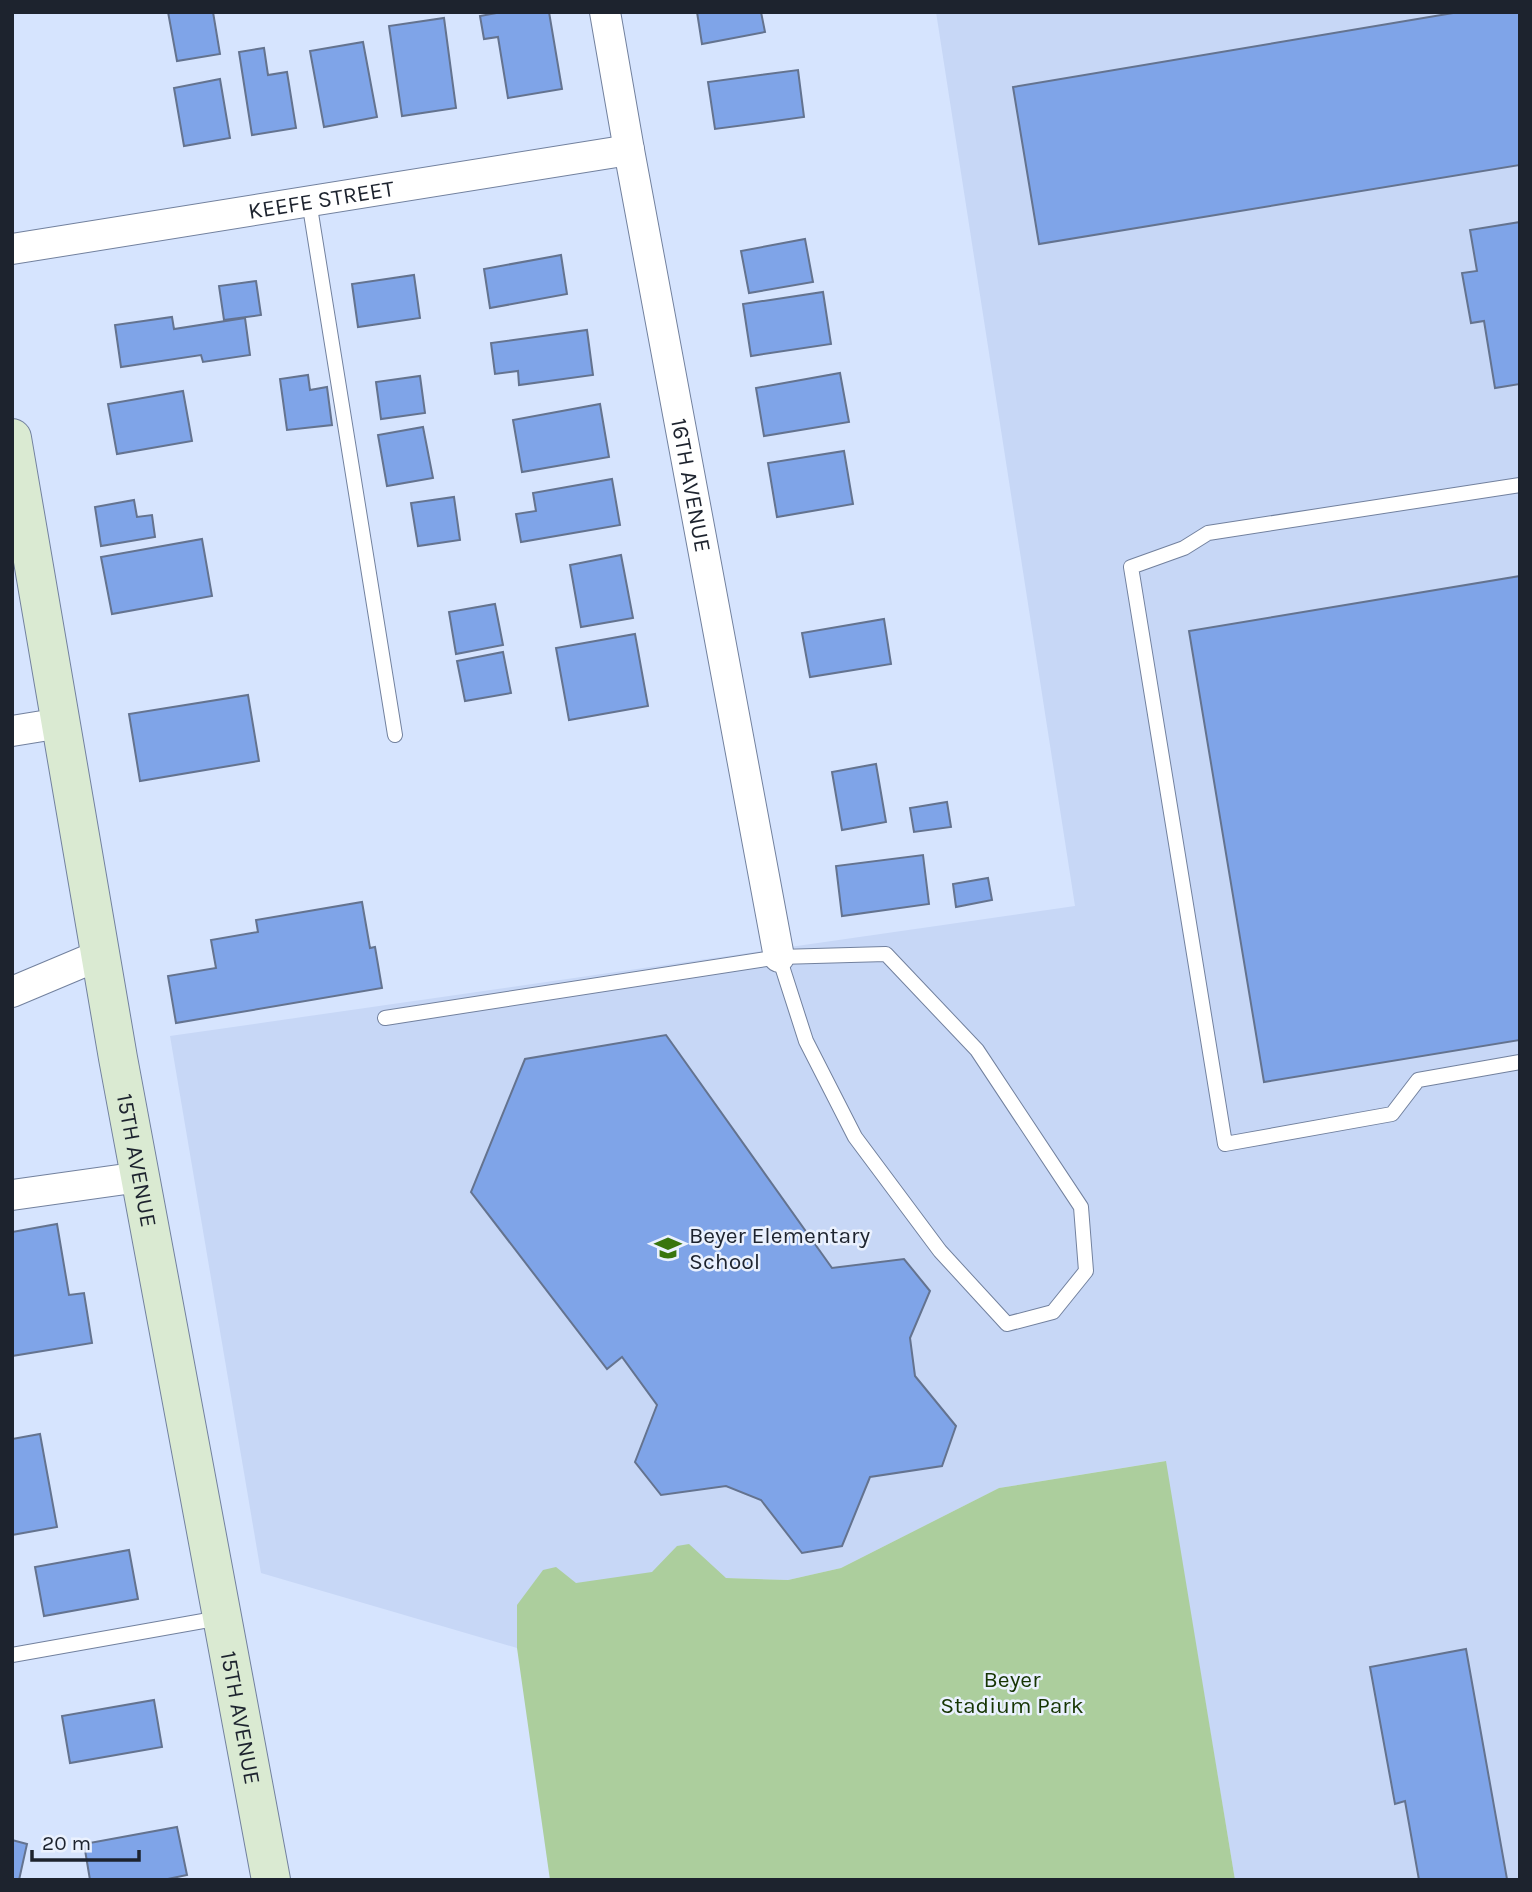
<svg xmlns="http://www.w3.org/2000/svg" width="1532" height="1892" font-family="Karla,sans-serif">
	<rect width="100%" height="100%" fill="#d6e4fe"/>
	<polygon fill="#c7d7f6" points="936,12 1520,12 1520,1880 1235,1880 1165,1461 999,1488 841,1568 788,1580 726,1578 517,1648 261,1573 170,1036 1075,906"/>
	<polygon fill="#acce9d" points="1166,1461 1235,1880 550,1880 517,1648 517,1605 543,1570 556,1567 576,1583 652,1572 677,1546 689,1544 726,1578 788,1580 841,1568 999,1488"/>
	<g fill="#7fa4e8" stroke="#64738f" stroke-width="2">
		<polygon points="168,12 213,12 220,54 177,61"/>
		<polygon points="502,12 549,12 562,89 508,98 498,37 484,39 480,16"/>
		<polygon points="697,12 761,12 765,32 702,44"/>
		<polygon points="1459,12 1520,12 1520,165 1039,244 1013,87"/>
		<polygon points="444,18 456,108 402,116 389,26"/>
		<polygon points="363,42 377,117 324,127 310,51"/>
		<polygon points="264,48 268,75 287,72 296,128 252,135 239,52"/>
		<polygon points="798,70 804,117 715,129 708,82"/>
		<polygon points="220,79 230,138 184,146 174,88"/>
		<polygon points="1520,222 1520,384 1495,388 1484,321 1471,323 1462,273 1477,271 1470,230"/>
		<polygon points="805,239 813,282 749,293 741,251"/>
		<polygon points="561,255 567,294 490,308 484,269"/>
		<polygon points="414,275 420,318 358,327 352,284"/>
		<polygon points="256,281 261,315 224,320 219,286"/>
		<polygon points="823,292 831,344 751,356 743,304"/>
		<polygon points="172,317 174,329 245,318 250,355 203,362 201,355 121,367 115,325"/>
		<polygon points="587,330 593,375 519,385 518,371 495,374 491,343"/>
		<polygon points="840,373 849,422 764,436 756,388"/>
		<polygon points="308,375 310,390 327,387 332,425 287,430 280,379"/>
		<polygon points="420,376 425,413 381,419 376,382"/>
		<polygon points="183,391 192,441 117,454 108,404"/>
		<polygon points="600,404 609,457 522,472 513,420"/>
		<polygon points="423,427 433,478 387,486 378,435"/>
		<polygon points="844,451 853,504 777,517 768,463"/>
		<polygon points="612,479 620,525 521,542 516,514 536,511 533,493"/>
		<polygon points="454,497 460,540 418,546 411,503"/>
		<polygon points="134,500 137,517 152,515 155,537 101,546 95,507"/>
		<polygon points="202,539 212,596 112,614 101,557"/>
		<polygon points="621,555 633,618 581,627 570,565"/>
		<polygon points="1520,576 1520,1040 1264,1082 1189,631"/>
		<polygon points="495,604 503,645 456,654 449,612"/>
		<polygon points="884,619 891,664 810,677 802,633"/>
		<polygon points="635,634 648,706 569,720 556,648"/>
		<polygon points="503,652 511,693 465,701 457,661"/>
		<polygon points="248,695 259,761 140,781 129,714"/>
		<polygon points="876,764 886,822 842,830 832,772"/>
		<polygon points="947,802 951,827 914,832 910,808"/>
		<polygon points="923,855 929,904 842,916 836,866"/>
		<polygon points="988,878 992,900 956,907 953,884"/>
		<polygon points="362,902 370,948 375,947 382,988 176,1023 168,976 216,968 211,940 258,932 256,920"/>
		<polygon points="666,1035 832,1268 904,1259 930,1291 910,1338 915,1376 956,1426 942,1466 870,1477 842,1546 802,1553 761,1500 726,1486 661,1495 635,1462 657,1405 622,1357 607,1369 471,1192 525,1059"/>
		<polygon points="57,1224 69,1295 84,1293 92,1343 12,1356 12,1232"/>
		<polygon points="40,1434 57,1527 12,1535 12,1439"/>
		<polygon points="129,1550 138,1599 44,1616 35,1567"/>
		<polygon points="1466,1649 1507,1879 1419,1880 1405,1801 1395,1804 1370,1667"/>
		<polygon points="154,1700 162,1747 70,1763 62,1716"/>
		<polygon points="177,1827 187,1875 163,1880 90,1880 84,1844"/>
		<polygon points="12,1840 27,1844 19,1880 12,1880"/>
	</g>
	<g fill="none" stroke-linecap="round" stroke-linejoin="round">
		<g stroke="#72819e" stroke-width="16">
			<g id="lane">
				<polyline points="309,201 395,735"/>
				<polyline points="1520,485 1208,533 1184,548 1131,567 1225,1144 1392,1114 1418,1080 1520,1062"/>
				<polyline points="385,1018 779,957 886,954 977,1050 1081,1207 1086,1271 1053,1312 1007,1324 940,1251 855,1137 806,1041 779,957"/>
				<polyline points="12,1655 220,1618"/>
			</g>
		</g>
		<g stroke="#72819e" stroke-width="32">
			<g id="street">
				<path id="s1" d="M605 12 629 150 779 957"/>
				<path id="s2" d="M12 249 629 150"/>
				<polyline points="12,731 61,723"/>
				<polyline points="12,992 100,955"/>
				<polyline points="12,1195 140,1177"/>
			</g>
		</g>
		<g stroke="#72819e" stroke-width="40">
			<g id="secondary">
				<path id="s3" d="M12 438 118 1058 271 1880"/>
			</g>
		</g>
		<use href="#lane" stroke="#fff" stroke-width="14"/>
		<use href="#street" stroke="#fff" stroke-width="30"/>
		<use href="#secondary" stroke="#daead2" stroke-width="38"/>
	</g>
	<defs>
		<g id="school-bare" transform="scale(2.1)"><path d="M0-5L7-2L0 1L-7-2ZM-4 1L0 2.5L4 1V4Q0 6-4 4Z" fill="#39750d" stroke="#eaf1fe" stroke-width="2.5" paint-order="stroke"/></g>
	</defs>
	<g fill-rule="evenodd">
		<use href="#school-bare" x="668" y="1248"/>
	</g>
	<g text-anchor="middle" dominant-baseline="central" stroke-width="5" stroke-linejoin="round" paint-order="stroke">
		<g font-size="23" fill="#1d232e" stroke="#eaf1fe">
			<text stroke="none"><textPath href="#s2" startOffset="313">KEEFE STREET</textPath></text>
			<text stroke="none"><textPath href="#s1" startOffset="481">16TH AVENUE</textPath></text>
			<text stroke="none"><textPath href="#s3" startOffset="733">15TH AVENUE</textPath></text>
			<text stroke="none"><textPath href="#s3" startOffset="1300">15TH AVENUE</textPath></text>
		</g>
		<g font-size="23" fill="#1d232e" stroke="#eaf1fe" text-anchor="start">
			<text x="689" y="1235">Beyer Elementary<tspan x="689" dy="26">School</tspan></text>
		</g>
		<g font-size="23" fill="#163503" stroke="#eaf1fe">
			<text x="1012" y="1679">Beyer<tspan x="1012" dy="26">Stadium Park</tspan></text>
		</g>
	</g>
	<rect width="1532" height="1892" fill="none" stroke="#1d232e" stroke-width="28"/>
	<path d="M32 1850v10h107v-10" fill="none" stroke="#1d232e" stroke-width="3.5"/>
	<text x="42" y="1850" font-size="21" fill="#1d232e" stroke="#eaf1fe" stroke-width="5" paint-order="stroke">20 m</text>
</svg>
